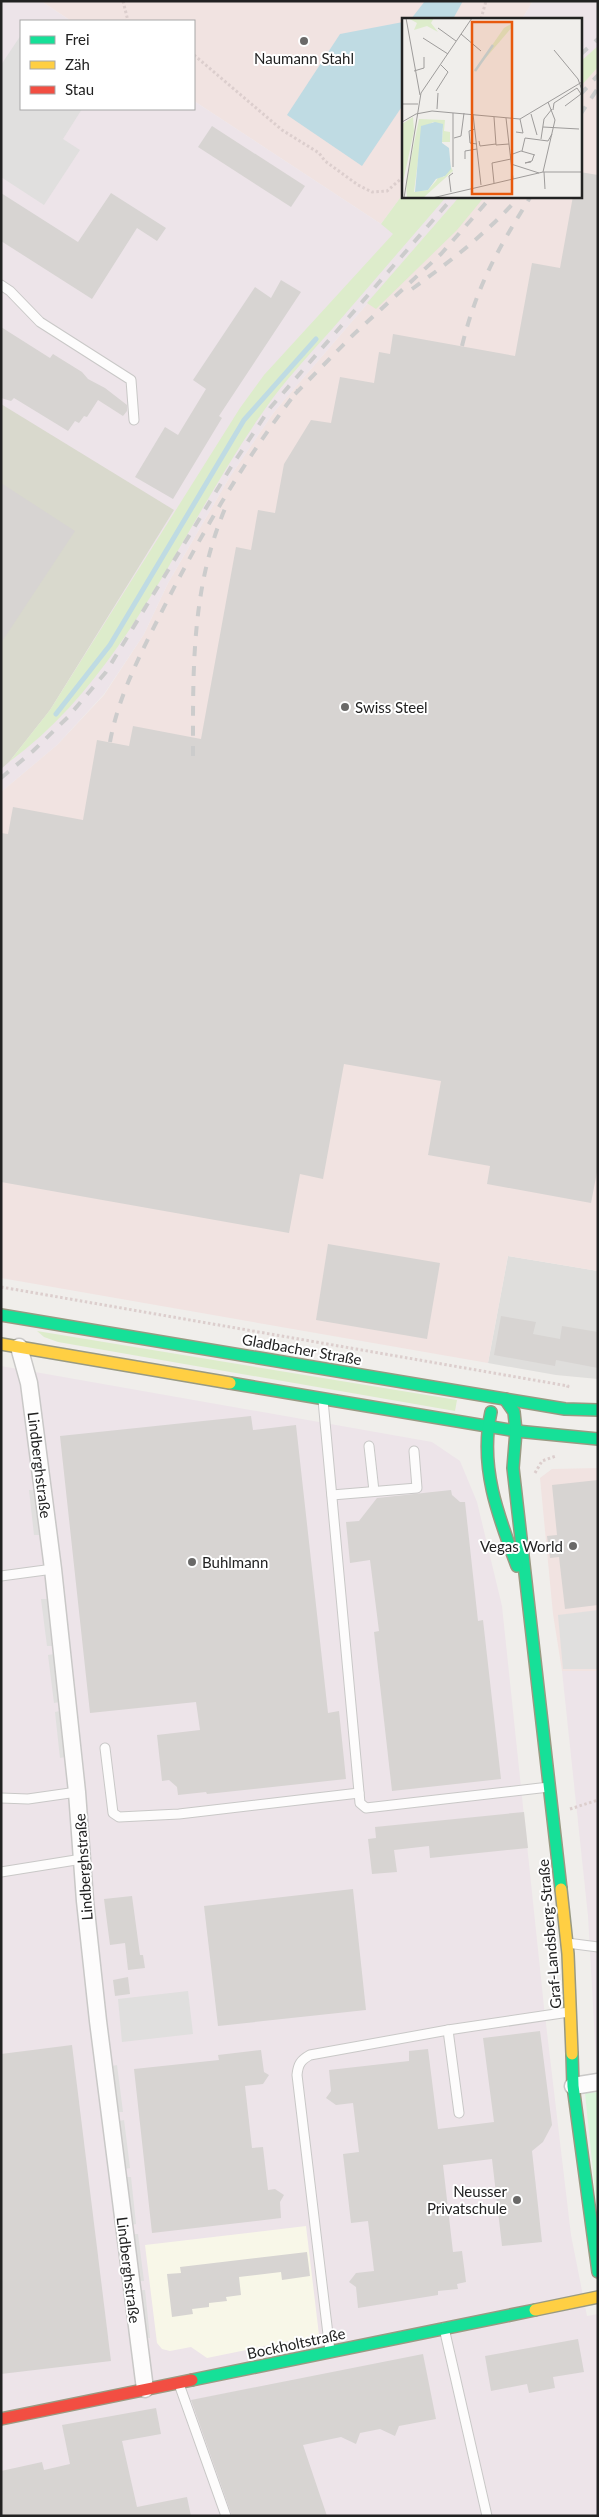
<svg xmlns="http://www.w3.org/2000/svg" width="599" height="2517" font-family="Lato,sans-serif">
	<rect width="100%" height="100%" fill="#f0eeeb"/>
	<polygon fill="#dfdedc" points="508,1256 598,1271 598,1379 556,1375 488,1363"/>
	<g fill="#f1e3e1">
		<polygon points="41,1 533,1 522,19 403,19 403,194 381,224 194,101 194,21 71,21"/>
		<polygon points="598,46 598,1271 508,1256 488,1363 1,1278 1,792 57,745 104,695 144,634 168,583 229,478 274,412 460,196 580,196 580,62"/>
		<polygon points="598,1468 598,1671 562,1671 553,1614 540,1478 552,1469"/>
	</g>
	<g fill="#ede4e9">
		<polygon points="1,1 41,1 71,21 21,21 21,109 194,109 194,101 381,224 403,194 403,196 460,196 274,412 229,478 168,583 144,634 104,694 57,745 1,792"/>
		<polygon points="533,1 598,1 598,46 580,62 580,19 522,19"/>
		<polygon points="1,1366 432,1442 460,1461 477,1502 502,1606 544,2007 571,2235 587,2316 598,2314 598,2516 1,2516"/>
		<polygon points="562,1671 598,1671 597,2077 588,1916"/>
	</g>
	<polygon fill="#f8f7e8" points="306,2226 319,2335 207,2358 191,2347 170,2351 162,2349 157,2343 145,2245"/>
	<polygon fill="#d9d9cd" points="1,404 174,510 50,710 9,762 1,769"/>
	<g fill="#ddeccb">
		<polygon points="598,46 598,67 580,87 580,62"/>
		<path d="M403 194V196H447C409 240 371 284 333 328 310 354 285 380 265 409 181 527 129 674 9 762L50 710 240 408 264 375 393 234 381 224Z"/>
		<polygon points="460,196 485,196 457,230 376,309 367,303"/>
		<polygon points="37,1331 457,1400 455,1411 58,1342 44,1337"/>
	</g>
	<polygon fill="#daf5da" points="598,2092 598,2220 585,2093"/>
	<g fill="#e0dfde">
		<polygon points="21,35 21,109 82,109 63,139 80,150 44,205 1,177 1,65"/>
		<polygon points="29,1490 34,1490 39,1535 34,1535"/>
		<polygon points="41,1599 47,1599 52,1646 47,1646"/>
		<polygon points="598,1610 598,1669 563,1669 558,1615"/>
		<polygon points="54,1654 60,1702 54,1703 48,1655"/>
		<polygon points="60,1711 65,1757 60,1758 55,1712"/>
		<polygon points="188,1991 193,2034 122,2042 118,1999"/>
		<polygon points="117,2065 123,2112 118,2112 112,2066"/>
		<polygon points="124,2120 130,2168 125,2169 119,2121"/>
		<polygon points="126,2177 131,2177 136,2224 131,2225"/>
		<polygon points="133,2234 138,2234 144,2281 139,2281"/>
		<polygon points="140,2290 145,2290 150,2338 145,2338"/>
	</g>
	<g fill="#bfdbe3">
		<polygon points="425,1 463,1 453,19 411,19"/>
		<polygon points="403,22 403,105 362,166 287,115 340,34"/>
	</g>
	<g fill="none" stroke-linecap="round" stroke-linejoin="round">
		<polyline stroke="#bfdbe3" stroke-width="5" points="56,714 110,645 244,420 316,339"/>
	</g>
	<g fill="#d7d4d2">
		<polygon points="212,126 305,186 291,207 198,147"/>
		<polygon points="580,172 598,175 598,1167 591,1203 487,1184 490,1166 428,1155 441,1081 344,1064 323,1179 300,1174 289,1233 1,1182 1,833 8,834 13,807 83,820 97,740 129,746 133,726 201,739 236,547 251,550 258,510 275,513 284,464 311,420 331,423 340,377 374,383 379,352 390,354 393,334 515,356 532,263 560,268 573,196 580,196"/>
		<polygon points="1,193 78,242 111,193 166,228 157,241 137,228 92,299 1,241"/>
		<polygon points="281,280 301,292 219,416 222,418 173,499 135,477 165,427 178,435 206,389 193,380 255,287 271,298"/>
		<polygon points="1,327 50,358 53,354 82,372 88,379 105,388 127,405 127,411 123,416 98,400 87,417 84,416 79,423 75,421 68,431 14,398 11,401 1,398"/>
		<polygon points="1,483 75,531 1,643"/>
		<polygon points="328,1244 440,1263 427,1339 316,1320"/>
		<polygon points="501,1316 536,1322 533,1334 560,1339 562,1326 598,1332 598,1368 556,1360 555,1366 494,1355"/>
		<polygon points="251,1416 253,1430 296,1425 328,1713 339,1711 346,1779 207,1794 206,1792 178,1795 177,1787 169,1780 162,1781 157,1735 200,1730 196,1702 90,1713 60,1436"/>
		<polygon points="598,1480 598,1605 565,1609 559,1557 550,1558 547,1536 557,1535 552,1485"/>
		<polygon points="451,1490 452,1495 460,1502 465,1502 478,1621 483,1620 501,1779 392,1791 374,1632 379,1631 370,1560 350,1563 346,1522 359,1521 377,1498"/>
		<polygon points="524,1812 528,1848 430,1858 429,1846 394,1850 397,1872 372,1874 368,1839 376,1838 375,1827"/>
		<polygon points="353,1889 366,2010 218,2026 204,1906"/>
		<polygon points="132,1896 140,1955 143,1955 145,1968 128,1970 125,1943 110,1945 104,1899"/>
		<polygon points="128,1977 130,1994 115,1996 113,1980"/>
		<polygon points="540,2031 552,2125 543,2142 532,2151 542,2242 502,2246 492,2159 443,2165 453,2252 462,2251 466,2282 457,2284 458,2289 438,2291 438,2295 358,2308 356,2287 349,2282 356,2273 374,2271 368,2221 351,2223 343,2154 359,2152 353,2103 336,2105 326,2098 331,2091 329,2070 409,2061 409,2051 428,2049 438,2129 494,2122 483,2038"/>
		<polygon points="72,2045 111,2361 1,2374 1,2054"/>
		<polygon points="261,2050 264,2072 269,2075 263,2084 245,2086 252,2148 263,2147 268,2190 275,2189 284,2195 280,2202 281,2218 152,2233 134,2069 219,2060 218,2055"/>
		<polygon points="307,2252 310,2276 282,2280 281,2272 239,2277 241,2295 226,2297 227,2301 209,2303 209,2307 192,2309 193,2314 172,2317 167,2274 181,2273 180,2267"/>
		<polygon points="578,2339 584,2372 553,2377 555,2388 529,2393 527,2384 491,2391 485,2356"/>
		<polygon points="423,2354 436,2419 399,2426 395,2436 380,2429 360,2433 356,2444 341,2437 303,2445 327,2516 232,2516 191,2400"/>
		<polygon points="156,2408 161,2434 122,2441 137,2507 187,2497 191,2516 1,2516 1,2471 42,2462 44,2470 70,2464 62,2425"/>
	</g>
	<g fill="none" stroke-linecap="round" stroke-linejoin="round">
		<g stroke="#c9c8c7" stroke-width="11">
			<g id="lane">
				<polyline points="1,285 10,291 40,322 131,380 134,420"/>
				<polyline points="323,1400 360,1803 366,1808 549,1787"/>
				<polyline points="369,1446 374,1491"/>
				<polyline points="332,1495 417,1488 414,1451"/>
				<polyline points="1,1576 53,1569"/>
				<polyline points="105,1748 113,1813 119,1817 179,1814 359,1793"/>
				<polyline points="1,1798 28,1799 77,1792"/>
				<polyline points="1,1872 82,1859"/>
				<polyline points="567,1943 598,1947"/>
				<polyline points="448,2030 459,2113"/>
				<polyline points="444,2328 487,2516"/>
				<path d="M330 2351 297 2075C298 2064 301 2060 310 2055L448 2030 569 2012"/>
				<polyline points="179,2384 226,2516"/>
			</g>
		</g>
		<g stroke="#c9c8c7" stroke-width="19">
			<g id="street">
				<polyline points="19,1347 29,1383 53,1569 77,1792 85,1901 98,2021 145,2389"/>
				<polyline points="573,2086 598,2082"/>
			</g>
		</g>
		<g stroke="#999a82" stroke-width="14">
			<g id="fast">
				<polyline points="1,1315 565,1409 598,1410"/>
				<polyline points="230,1383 516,1431 598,1439"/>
				<polyline points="505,1399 514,1412 516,1431 513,1468 561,1889"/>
				<path d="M491 1412C479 1466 498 1516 517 1566"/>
				<polyline points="572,2054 573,2086 598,2272"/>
				<polyline points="192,2380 535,2310"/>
			</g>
		</g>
		<g stroke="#999a82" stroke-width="14">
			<g id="slow">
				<polyline points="1,1344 230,1383"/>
				<polyline points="561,1889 568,1954 572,2054"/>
				<polyline points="535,2310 598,2297"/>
			</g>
		</g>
		<g stroke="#999a82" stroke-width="14">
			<polyline id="jam" points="1,2419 192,2380"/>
		</g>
		<g stroke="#dccecd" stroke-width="3" stroke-dasharray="2.5 2.5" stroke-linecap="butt">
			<polyline points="123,1 128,21"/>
			<polyline points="481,19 486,1"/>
			<polyline points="194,55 282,130 319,153 325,161 358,185 372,192 387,191 403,177"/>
			<polyline points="1,1287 568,1386 567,1389"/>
			<polyline points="535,1473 542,1461 556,1456"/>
			<polyline points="570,1809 598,1800"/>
		</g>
		<use href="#lane" stroke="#fdfcfc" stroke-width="9"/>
		<use href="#street" stroke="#fdfcfc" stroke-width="16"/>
		<use href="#fast" stroke="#16e098" stroke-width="11"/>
		<use href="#slow" stroke="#ffcf43" stroke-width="11"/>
		<use href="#jam" stroke="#f24e42" stroke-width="11"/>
		<g stroke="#ccc" stroke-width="4" stroke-dasharray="10 10" stroke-linecap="butt">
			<polyline points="580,55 598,39"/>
			<polyline points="580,95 598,75"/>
			<polyline points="580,115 598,88"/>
			<path d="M412 289C451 261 488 232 520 196"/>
			<path d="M462 346C477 285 498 249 531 196"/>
			<polyline points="295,394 353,335 441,254 492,196"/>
			<path d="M110 742C118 698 138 659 158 619 198 539 243 461 298 390"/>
			<path d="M193 756C193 669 191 586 227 504"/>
			<polyline points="1,778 33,751 68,717 106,672 231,467 270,408 454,196"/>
		</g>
	</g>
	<g fill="#6a6968" stroke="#fff" stroke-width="2">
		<circle cx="304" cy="41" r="5"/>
		<circle cx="345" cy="707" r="5"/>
		<circle cx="573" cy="1546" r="5"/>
		<circle cx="192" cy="1562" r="5"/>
		<circle cx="517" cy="2200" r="5"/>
	</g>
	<g text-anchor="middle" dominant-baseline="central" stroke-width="4" stroke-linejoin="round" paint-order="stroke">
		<g font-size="15" fill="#222" stroke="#fff" text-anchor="start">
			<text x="304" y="58" text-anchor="middle">Naumann Stahl</text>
			<text x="355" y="707">Swiss Steel</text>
			<text x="563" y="1546" text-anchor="end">Vegas World</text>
			<text x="202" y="1562">Buhlmann</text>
			<text x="507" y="2191" text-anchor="end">Neusser<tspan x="507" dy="17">Privatschule</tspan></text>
		</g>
		<g font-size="15" fill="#222" stroke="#fff">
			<text transform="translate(302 1349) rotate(10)">Gladbacher Straße</text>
			<text transform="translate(40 1465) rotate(83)">Lindberghstraße</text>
			<text transform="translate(83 1867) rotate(-94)">Lindberghstraße</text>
			<text transform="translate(549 1934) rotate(-95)">Graf-Landsberg-Straße</text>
			<text transform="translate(129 2270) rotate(83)">Lindberghstraße</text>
			<text transform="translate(296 2343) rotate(-12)">Bockholtstraße</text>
		</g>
	</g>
	<g transform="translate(402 18)">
		<rect width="180" height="180" fill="#f0eeeb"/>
		<path d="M6 0H32L29 5 36 14 25 8 12 12 15 5ZM109 6 111 8 70 56 102 10ZM11 99 12 113 0 169V106ZM17 101 43 102 42 113 48 114V124H40L41 110 31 104 20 111 12 174 26 172 34 163 37 158 34 160 30 153 42 159 48 147 51 153 21 180H5L4 165Z" fill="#ddeccb"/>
		<path d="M33 104 41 106 40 125 47 130 49 151 43 158 34 161 26 172 13 174 19 108Z" fill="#bfdbe3"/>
		<path fill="none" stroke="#bfdbe3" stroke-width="2.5" d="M73 53 91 27"/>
		<path fill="none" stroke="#9e9c9b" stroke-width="1" d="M4 0 18 77M36 10 54 23M59 16 79 33M21 20 46 36M152 32 176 61 180 72M12 53 22 50V39M34 73 46 54 39 47M0 86H16M163 88 179 76M35 91 36 75M151 92 152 85 175 70 179 76M51 95V149M71 96 79 167M129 96 135 117M92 99 94 127 107 126M104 100 111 161M0 104 14 96 30 93 118 101 180 64M141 109 177 111M73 111 67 113 68 125 75 126M13 112 19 75 70 0M114 114 121 115 118 101M52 120 59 118 62 95M139 121 142 101 150 91M77 123 78 128 94 126M120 133 123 120 146 123 150 116M108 137 119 133 133 137M63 141V133L75 131M129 144 123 145 130 143 132 137M109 146 137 155M141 154 153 102 146 84M142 154 143 171M92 165 90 145 109 141M49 174 47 158 51 155M2 180 13 112M30 180 141 154H180"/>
		<path fill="#e8590c" fill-opacity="0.15" stroke="#e8590c" stroke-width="2.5" d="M70 4H110V176H70Z"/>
		<rect width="180" height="180" fill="none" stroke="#222" stroke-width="2.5"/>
	</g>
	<rect width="599" height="2517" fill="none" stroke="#222222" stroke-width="5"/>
	<rect x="20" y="20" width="175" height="90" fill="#ffffff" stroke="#a7a7a7"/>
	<rect x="30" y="36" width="25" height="8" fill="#16e098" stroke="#a7a7a7"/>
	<text x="65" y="45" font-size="15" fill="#222222">Frei</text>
	<rect x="30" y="61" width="25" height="8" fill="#ffcf43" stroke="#a7a7a7"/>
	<text x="65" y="70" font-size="15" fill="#222222">Zäh</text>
	<rect x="30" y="86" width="25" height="8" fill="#f24e42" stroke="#a7a7a7"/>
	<text x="65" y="95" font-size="15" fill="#222222">Stau</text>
</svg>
